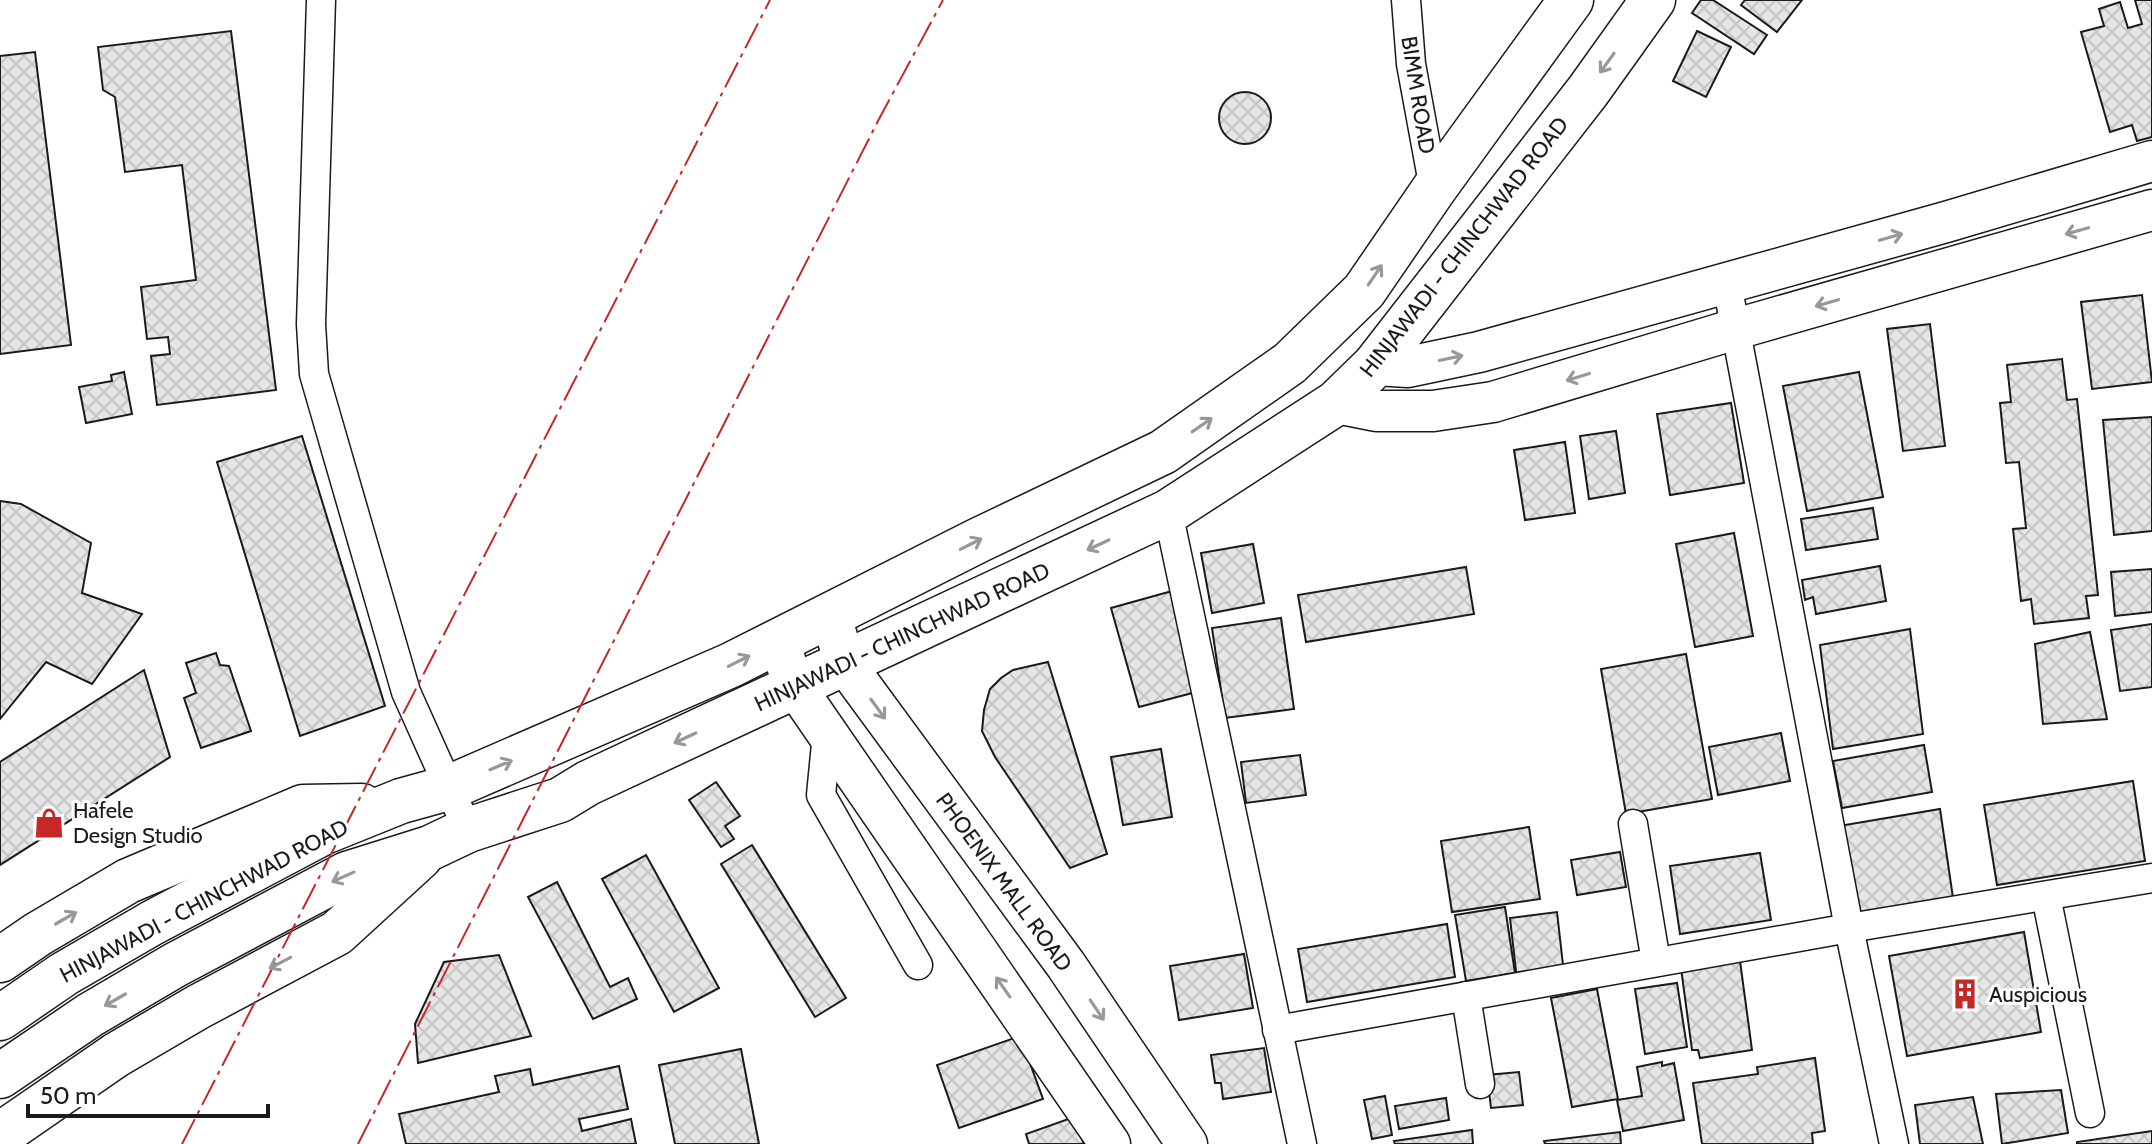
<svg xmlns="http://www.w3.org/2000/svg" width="2152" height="1144" font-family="Cabin,sans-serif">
	<defs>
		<pattern id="building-cross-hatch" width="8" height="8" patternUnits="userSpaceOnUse" patternTransform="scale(2)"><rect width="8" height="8" fill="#e6e6e6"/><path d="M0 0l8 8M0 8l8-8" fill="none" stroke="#c5c5c5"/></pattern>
	</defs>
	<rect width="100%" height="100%" fill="#fff"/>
	<g fill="url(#building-cross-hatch)" stroke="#1a1a1a" stroke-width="2">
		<polygon points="1701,0 1713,0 1767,35 1754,54 1692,13"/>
		<polygon points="1745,0 1802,0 1777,32 1741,5"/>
		<polygon points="2135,0 2152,0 2152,137 2137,141 2132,125 2110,132 2081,32 2104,26 2099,9 2120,2 2128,28 2142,24"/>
		<polygon points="231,31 276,390 157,405 151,356 170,354 168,337 147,339 141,287 196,280 182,165 125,172 115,97 103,90 98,47"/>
		<polygon points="1697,31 1731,47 1706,97 1673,81"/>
		<polygon points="35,52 71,345 0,354 0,56"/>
		<circle cx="1245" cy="118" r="26"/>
		<polygon points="2142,295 2152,382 2092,389 2081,302"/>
		<polygon points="1930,324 1945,446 1903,451 1887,329"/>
		<polygon points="2062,359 2067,400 2077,399 2098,595 2086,596 2089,618 2034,624 2031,599 2021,601 2013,529 2026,528 2019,462 2006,463 2000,403 2011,402 2007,365"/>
		<polygon points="124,372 132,414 86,423 79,387 112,381 111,375"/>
		<polygon points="1859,372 1883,497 1807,511 1783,386"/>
		<polygon points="1731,403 1744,483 1670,495 1657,414"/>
		<polygon points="2152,417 2152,531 2114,535 2103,420"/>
		<polygon points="1616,431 1625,493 1589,499 1580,436"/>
		<polygon points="302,436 385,706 300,736 217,462"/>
		<polygon points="1565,442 1575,513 1525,520 1514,450"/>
		<polygon points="0,501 21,504 91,543 82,593 142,614 92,684 46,662 0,719"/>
		<polygon points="1873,508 1878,539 1806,550 1801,519"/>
		<polygon points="1734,533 1753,636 1695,647 1676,544"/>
		<polygon points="1253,544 1264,603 1212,613 1201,553"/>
		<polygon points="1880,566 1886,601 1816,614 1813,597 1805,600 1802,580"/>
		<polygon points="1466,567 1474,614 1306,642 1298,595"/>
		<polygon points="2152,569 2152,612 2115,616 2111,572"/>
		<polygon points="1172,591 1200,691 1139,707 1111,608"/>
		<polygon points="1281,618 1294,709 1225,718 1212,628"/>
		<polygon points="2152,624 2152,687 2120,691 2111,630"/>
		<polygon points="1910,629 1923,734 1833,749 1820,645"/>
		<polygon points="2090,632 2107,719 2043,724 2035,644"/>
		<polygon points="216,653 220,665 229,666 251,731 201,748 184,698 196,693 186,663"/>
		<polygon points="1686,654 1712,799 1626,814 1601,669"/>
		<polygon points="1048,662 1107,854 1070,868 995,757 982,731 984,710 990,689 1001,678 1013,670"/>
		<polygon points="144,670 170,757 0,865 0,762"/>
		<polygon points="1781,733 1790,781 1718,795 1709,747"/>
		<polygon points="1924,745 1932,792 1842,808 1833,761"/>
		<polygon points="1161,749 1172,817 1123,825 1111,757"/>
		<polygon points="1300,755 1306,795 1246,803 1241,762"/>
		<polygon points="2133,781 2145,861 1997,885 1984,805"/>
		<polygon points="716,782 740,816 725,826 734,839 721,847 689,800"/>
		<polygon points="1940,809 1953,898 1856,913 1839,826"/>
		<polygon points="1529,827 1540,899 1452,912 1441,841"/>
		<polygon points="752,845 846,998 815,1017 721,864"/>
		<polygon points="1620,852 1626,887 1577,895 1571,860"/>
		<polygon points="1760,853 1771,920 1680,934 1670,866"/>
		<polygon points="646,855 719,988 674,1012 602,879"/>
		<polygon points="557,882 610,987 628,978 637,999 593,1019 528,897"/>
		<polygon points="1505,907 1515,973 1466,981 1455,915"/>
		<polygon points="1557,912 1564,974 1517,980 1510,918"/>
		<polygon points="1447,924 1455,977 1307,1002 1298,949"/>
		<polygon points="2024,932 2041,1032 1907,1056 1889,956"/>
		<polygon points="1244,954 1253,1008 1179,1020 1170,966"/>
		<polygon points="499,955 531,1036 418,1063 415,1024 444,962"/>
		<polygon points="1740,961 1752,1050 1700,1058 1698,1050 1692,1050 1681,968"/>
		<polygon points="1677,983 1687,1047 1645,1054 1635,989"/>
		<polygon points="1597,989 1618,1099 1572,1107 1551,998"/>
		<polygon points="1020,1036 1043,1099 959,1128 937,1065"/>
		<polygon points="1264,1048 1271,1092 1223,1099 1221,1083 1215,1083 1211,1055"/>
		<polygon points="741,1049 759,1144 675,1144 659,1065"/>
		<polygon points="1815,1058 1825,1131 1812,1133 1813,1144 1702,1144 1693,1083 1758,1074 1757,1067"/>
		<polygon points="1662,1062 1662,1066 1674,1063 1684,1120 1623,1131 1617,1100 1642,1096 1637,1067"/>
		<polygon points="619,1066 628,1109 579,1119 582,1131 631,1119 636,1144 406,1144 399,1114 499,1092 495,1076 530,1069 533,1085"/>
		<polygon points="1519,1072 1523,1105 1491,1108 1487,1075"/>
		<polygon points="2061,1090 2068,1133 2002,1144 1996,1094"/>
		<polygon points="1385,1096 1392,1135 1372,1139 1364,1100"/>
		<polygon points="1973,1097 1983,1144 1920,1144 1915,1105"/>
		<polygon points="1446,1098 1449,1120 1399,1129 1395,1106"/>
		<polygon points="1074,1117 1084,1144 1029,1144 1026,1134"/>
		<polygon points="1472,1130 1473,1144 1395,1144 1394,1141"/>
		<polygon points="2152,1131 2152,1144 2077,1144 2077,1142"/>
		<polygon points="1620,1132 1621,1144 1545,1144 1544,1141"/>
	</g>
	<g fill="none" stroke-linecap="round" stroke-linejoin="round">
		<g stroke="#1a1a1a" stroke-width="31">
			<g id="street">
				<polyline points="321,0 311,324 314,374 406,692 468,830"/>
				<polyline points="1406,0 1411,64 1434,189"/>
				<polyline points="1727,284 1849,928 1894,1144"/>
				<polyline points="1168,512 1302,1144"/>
				<polyline points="827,734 821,795 918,965"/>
				<polyline points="1633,824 1656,962"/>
				<polyline points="2046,896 2090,1113"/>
				<polyline points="1466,996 1480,1084"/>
				<polyline points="1277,1030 1849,928 2152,878"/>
			</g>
		</g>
		<g stroke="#1a1a1a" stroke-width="43">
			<g id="secondary">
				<polyline points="1375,365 1408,367 1479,352 1946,222 2152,161"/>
				<polyline points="1336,403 1376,411 1433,411 1493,402 1736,329 2152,210"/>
				<polyline points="831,616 845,664 1066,965 1187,1144"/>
				<polyline points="778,641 795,687 805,701 1110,1144"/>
			</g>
		</g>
		<g stroke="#1a1a1a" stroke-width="47">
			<g id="primary">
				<polyline points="0,960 38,934 128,881 303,807 362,806"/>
				<polyline points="0,1018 64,974 152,923 324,832 401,801 448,788 731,665 979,540 1163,452 1290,363 1364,291 1434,189 1571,0"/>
				<polyline points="0,1076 90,1015 175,965 347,874 430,848 468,830 560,800 588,783 1168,512 1336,403 1375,365 1588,91 1653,0"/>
				<polyline points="0,1135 116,1055 198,1007 337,933 420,857"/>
			</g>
		</g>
		<use href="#street" stroke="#fff" stroke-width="28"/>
		<use href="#secondary" stroke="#fff" stroke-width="40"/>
		<use href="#primary" stroke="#fff" stroke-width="44"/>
		<g stroke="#c62828" stroke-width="2" stroke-dasharray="28 6 4 6" stroke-linecap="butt">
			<polyline points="182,1144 770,0"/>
			<polyline points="358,1144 879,119 943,0"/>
		</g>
	</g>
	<defs><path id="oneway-shaft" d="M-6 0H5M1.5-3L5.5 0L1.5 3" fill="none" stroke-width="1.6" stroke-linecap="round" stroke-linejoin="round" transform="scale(2)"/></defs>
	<g stroke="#989898">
		<use href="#oneway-shaft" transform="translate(1607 63) rotate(126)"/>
		<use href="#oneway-shaft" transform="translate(2077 231) rotate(164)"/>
		<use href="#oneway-shaft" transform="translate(1891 237) rotate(-16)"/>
		<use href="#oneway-shaft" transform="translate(1375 275) rotate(-56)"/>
		<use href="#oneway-shaft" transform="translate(1827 303) rotate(164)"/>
		<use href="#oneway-shaft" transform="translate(1451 358) rotate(-12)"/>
		<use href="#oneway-shaft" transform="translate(1578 377) rotate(163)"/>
		<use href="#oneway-shaft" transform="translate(1202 425) rotate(-35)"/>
		<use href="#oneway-shaft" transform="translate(971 544) rotate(-27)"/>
		<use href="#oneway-shaft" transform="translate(1098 545) rotate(155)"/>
		<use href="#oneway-shaft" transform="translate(739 661) rotate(-27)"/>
		<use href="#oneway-shaft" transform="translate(878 709) rotate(54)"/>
		<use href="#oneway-shaft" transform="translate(685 738) rotate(155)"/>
		<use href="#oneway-shaft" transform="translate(501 765) rotate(-23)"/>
		<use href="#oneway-shaft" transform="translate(343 877) rotate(156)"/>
		<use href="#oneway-shaft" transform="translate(66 918) rotate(-30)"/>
		<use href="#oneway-shaft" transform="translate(280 963) rotate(152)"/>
		<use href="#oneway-shaft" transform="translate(1003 987) rotate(-125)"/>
		<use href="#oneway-shaft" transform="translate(115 1000) rotate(150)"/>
		<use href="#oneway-shaft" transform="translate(1097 1010) rotate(56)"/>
	</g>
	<defs>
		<g id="shop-bare" transform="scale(2.4)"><path d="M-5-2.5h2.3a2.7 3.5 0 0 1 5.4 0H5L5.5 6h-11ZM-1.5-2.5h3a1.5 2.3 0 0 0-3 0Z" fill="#c62828" stroke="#fff" stroke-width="2.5" paint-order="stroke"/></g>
		<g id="building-bare" transform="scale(2.4)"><path d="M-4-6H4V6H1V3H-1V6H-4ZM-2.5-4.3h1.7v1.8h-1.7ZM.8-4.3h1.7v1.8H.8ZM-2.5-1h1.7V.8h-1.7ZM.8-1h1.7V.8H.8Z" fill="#c62828" stroke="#fff" stroke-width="2.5" paint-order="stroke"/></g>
	</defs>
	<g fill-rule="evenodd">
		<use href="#shop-bare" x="49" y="823"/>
		<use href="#building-bare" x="1965" y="994"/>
	</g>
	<g text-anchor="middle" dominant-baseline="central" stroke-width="6" stroke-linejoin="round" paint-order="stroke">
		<g font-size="22" fill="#1a1a1a" stroke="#fff">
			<text transform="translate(1418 95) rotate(81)">BIMM ROAD</text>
			<text transform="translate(1464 247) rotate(-52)">HINJAWADI - CHINCHWAD ROAD</text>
			<text transform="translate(902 637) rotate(-25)">HINJAWADI - CHINCHWAD ROAD</text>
			<text transform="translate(1004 882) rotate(54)">PHOENIX MALL ROAD</text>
			<text transform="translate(204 901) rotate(-28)">HINJAWADI - CHINCHWAD ROAD</text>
		</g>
		<g font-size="22" fill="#1a1a1a" stroke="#fff" text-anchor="start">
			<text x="73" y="810">Hafele<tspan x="73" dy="25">Design Studio</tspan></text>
			<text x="1989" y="994">Auspicious</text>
		</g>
	</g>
	<path d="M28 1104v12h240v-12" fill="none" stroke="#1a1a1a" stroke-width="4"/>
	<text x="40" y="1104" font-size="24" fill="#1a1a1a" stroke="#ffffff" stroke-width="6" paint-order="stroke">50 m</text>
</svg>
